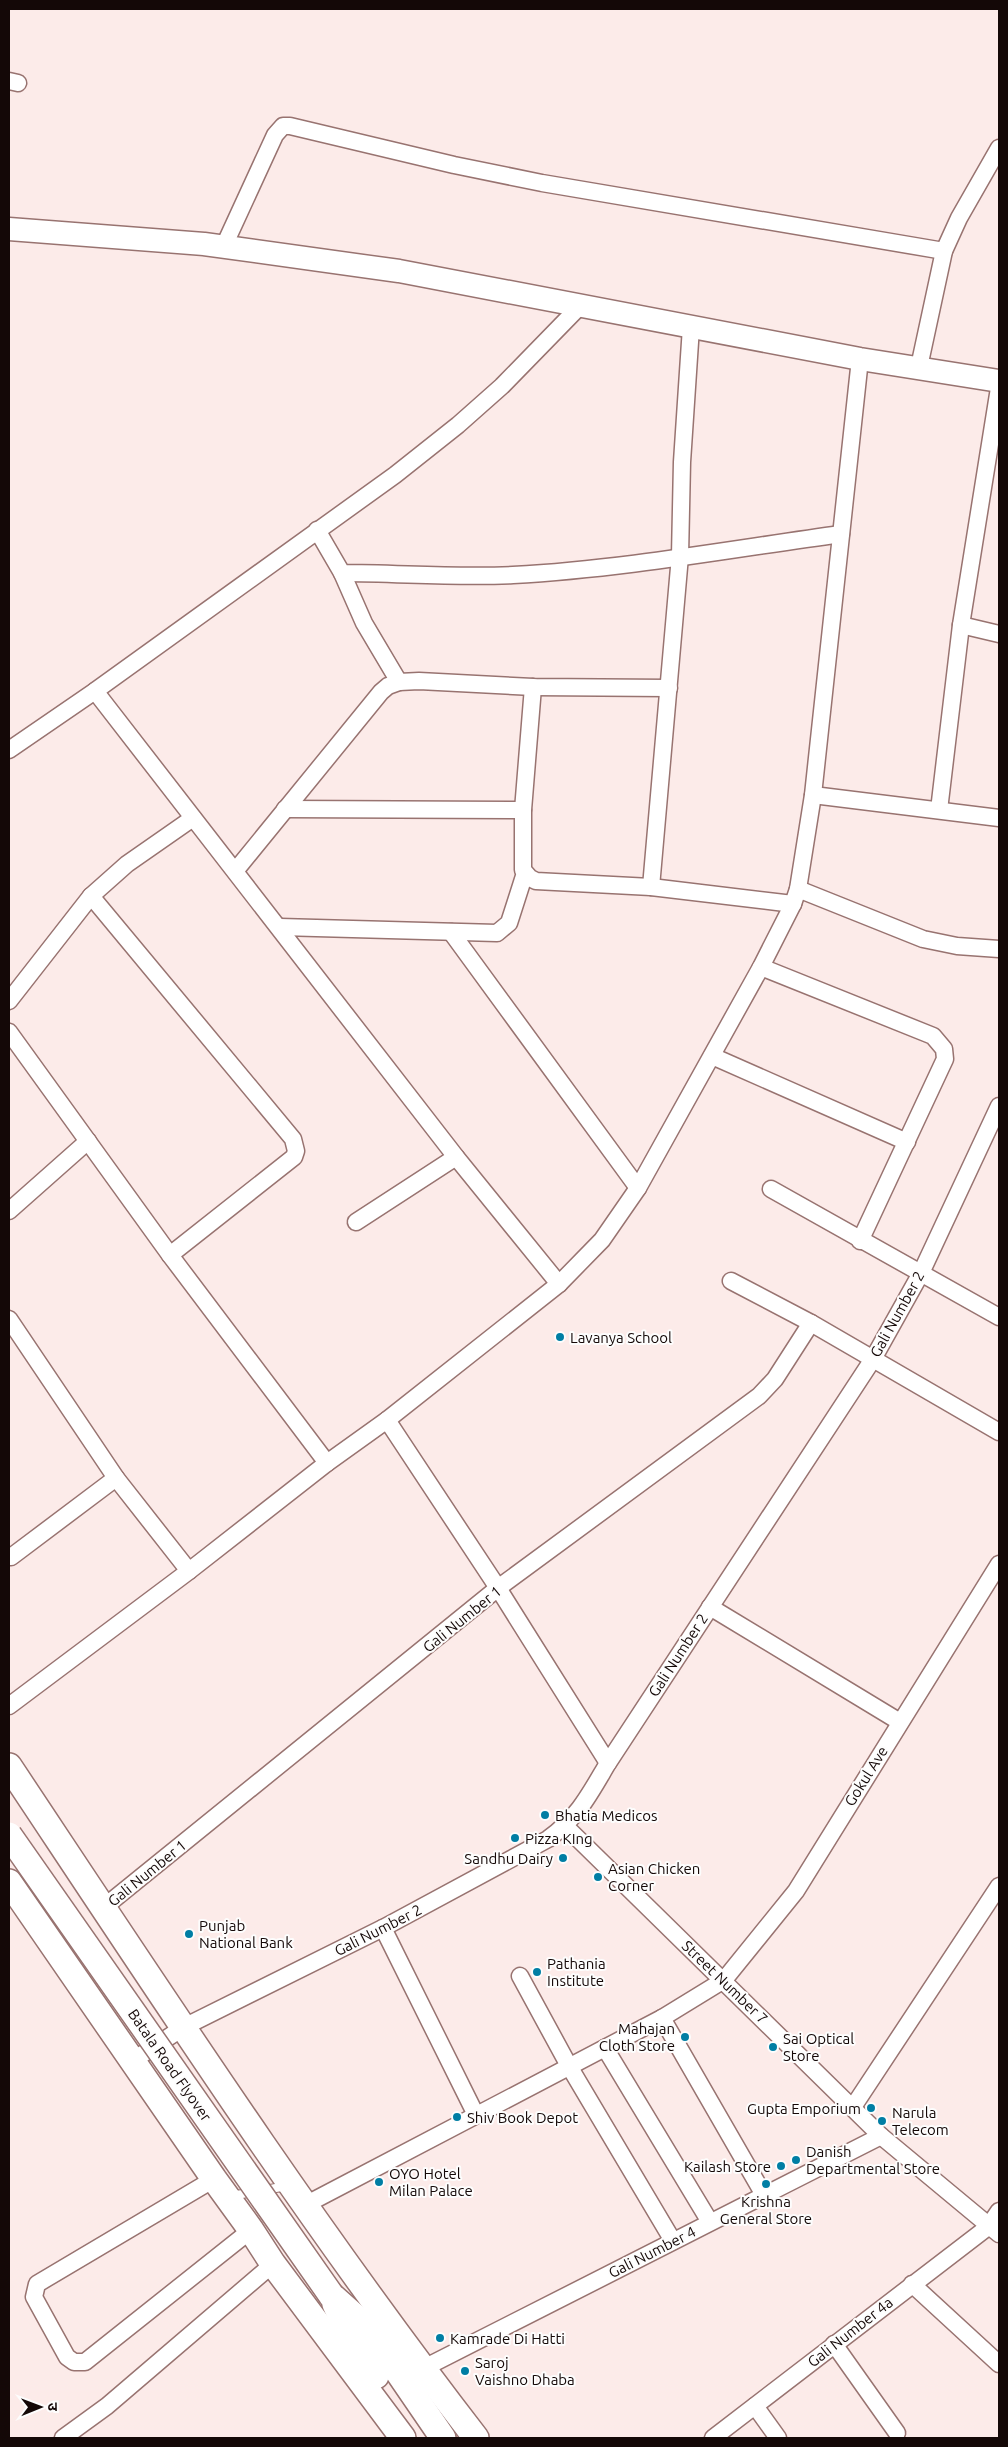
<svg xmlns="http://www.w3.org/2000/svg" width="1008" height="2447" font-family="Ubuntu,'Noto Sans Devanagari',sans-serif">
	<rect width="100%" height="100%" fill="#fcebe9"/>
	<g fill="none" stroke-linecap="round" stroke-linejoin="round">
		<g stroke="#987370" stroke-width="10">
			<polyline id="lane" points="231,2196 287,2186"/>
		</g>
		<g stroke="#987370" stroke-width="19">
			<g id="street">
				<polyline points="9,81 18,83"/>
				<polyline points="224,246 275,135 283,126 290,126 454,165 542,183 944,251"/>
				<polyline points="919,367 944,251 959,218 999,148"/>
				<path d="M317 530 342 573C399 573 456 578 513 575 623 569 732 549 841 534"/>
				<polyline points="342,573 364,623 399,682"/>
				<polyline points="961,625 999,634"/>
				<polyline points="533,687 523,810 523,870 530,878 536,881 651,887 793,904"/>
				<polyline points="95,691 456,1157 559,1284"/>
				<polyline points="9,750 95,691 395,475 458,425 502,386 581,305"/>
				<polyline points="813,795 999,818"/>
				<polyline points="285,809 523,810"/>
				<polyline points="939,810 961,625 999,388"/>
				<polyline points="236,870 381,692 388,686 399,682 419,681 533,687 669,688"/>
				<polyline points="651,887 680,556 682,462 691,327"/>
				<polyline points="798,889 923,939 957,946 999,949"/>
				<polyline points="91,896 293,1139 296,1151 294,1157 170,1255"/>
				<polyline points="280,927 497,933 509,923 525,873"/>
				<polyline points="451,932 638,1188"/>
				<polyline points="761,967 933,1036 944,1049 945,1059 860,1241"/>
				<polyline points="9,1001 91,896 127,864 193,818"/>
				<polyline points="9,1032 170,1255 327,1463"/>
				<polyline points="712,1056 907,1142"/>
				<polyline points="771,1189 999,1317"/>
				<polyline points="9,1211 88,1141"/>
				<polyline points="356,1222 456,1157"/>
				<polyline points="731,1281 811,1323 999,1432"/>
				<polyline points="9,1319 116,1478 189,1571"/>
				<polyline points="387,1420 498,1588 608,1763"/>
				<polyline points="11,1557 116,1478"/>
				<polyline points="710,1607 900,1722"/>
				<polyline points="9,1706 189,1571 327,1463 387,1420 559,1284 602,1240 638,1188 761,967 793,904 798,889 813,795 860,359"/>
				<polyline points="565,1826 881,2136 999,2234"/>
				<polyline points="103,1908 498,1588 759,1396 775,1379 811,1323"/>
				<polyline points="383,1928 476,2115"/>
				<polyline points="520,1976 569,2066 673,2241"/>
				<polyline points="662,2018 764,2195"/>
				<polyline points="605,2048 710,2222"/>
				<path d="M132 2061 184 2027 383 1928 548 1839C579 1816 589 1795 608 1763L873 1359 921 1273 999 1106"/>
				<polyline points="853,2107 999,1886"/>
				<polyline points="214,2179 37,2284 34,2297 67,2357 74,2362 85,2362 251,2230"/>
				<polyline points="305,2205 662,2018 724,1980 796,1891 999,1564"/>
				<polyline points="912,2284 999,2364"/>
				<polyline points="834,2344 897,2433"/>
				<polyline points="422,2369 881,2136"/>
				<polyline points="755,2406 778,2438"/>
				<polyline points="63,2438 107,2406 273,2264"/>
				<polyline points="713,2438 988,2227 999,2211"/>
			</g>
		</g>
		<g stroke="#987370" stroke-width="25">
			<polyline id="secondary" points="9,229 204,244 399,271 860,359 999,381"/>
		</g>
		<g stroke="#987370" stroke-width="28">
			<g id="primary">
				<path d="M9 1766C160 1993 309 2222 476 2438"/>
				<polyline points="9,1882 214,2179 251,2230 273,2264 403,2438"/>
				<polyline points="331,2295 367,2327 443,2438"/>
				<polyline points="335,2304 352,2341 376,2376"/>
			</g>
		</g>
		<use href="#lane" stroke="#fff" stroke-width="8"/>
		<use href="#street" stroke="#fff" stroke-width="16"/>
		<use href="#secondary" stroke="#fff" stroke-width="22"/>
		<use href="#primary" stroke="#fff" stroke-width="25"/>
		<g stroke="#987370" stroke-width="28" stroke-linecap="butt">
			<polyline id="primary-bridge" points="9,1835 331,2295"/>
		</g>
		<use href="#primary-bridge" stroke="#fff" stroke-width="25"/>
	</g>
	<g fill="#007ea4" stroke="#fdfdfd" stroke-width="2">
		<circle cx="560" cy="1337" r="5"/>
		<circle cx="545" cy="1815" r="5"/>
		<circle cx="515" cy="1838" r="5"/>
		<circle cx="563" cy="1858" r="5"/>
		<circle cx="598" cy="1877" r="5"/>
		<circle cx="189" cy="1934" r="5"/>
		<circle cx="537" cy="1972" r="5"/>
		<circle cx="685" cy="2037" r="5"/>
		<circle cx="773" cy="2047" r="5"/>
		<circle cx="871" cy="2108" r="5"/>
		<circle cx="457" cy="2117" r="5"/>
		<circle cx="882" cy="2121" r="5"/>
		<circle cx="796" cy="2160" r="5"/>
		<circle cx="781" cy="2166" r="5"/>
		<circle cx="379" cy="2182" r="5"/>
		<circle cx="766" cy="2184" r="5"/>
		<circle cx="440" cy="2338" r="5"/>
		<circle cx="465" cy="2371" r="5"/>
	</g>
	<g text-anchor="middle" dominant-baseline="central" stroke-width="4" stroke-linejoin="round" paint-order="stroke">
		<g font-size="15" fill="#140807" stroke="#fdfdfd">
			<text transform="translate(897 1314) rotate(-61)">Gali Number 2</text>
			<text transform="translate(462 1619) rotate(-39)">Gali Number 1</text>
			<text transform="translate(678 1655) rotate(-57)">Gali Number 2</text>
			<text transform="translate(866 1776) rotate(-58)">Gokul Ave</text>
			<text transform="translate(147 1873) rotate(-39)">Gali Number 1</text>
			<text transform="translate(378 1930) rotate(-27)">Gali Number 2</text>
			<text transform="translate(725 1982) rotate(44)">Street Number 7</text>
			<text transform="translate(170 2065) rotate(55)">Batala Road Flyover</text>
			<text transform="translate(652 2252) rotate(-27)">Gali Number 4</text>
			<text transform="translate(850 2332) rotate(-38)">Gali Number 4a</text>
		</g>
		<g font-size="15" fill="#140807" stroke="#fdfdfd" text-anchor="start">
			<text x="570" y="1337">Lavanya School</text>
			<text x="555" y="1815">Bhatia Medicos</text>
			<text x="525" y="1838">Pizza KIng</text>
			<text x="553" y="1858" text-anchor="end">Sandhu Dairy</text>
			<text x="608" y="1868">Asian Chicken<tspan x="608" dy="17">Corner</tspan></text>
			<text x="199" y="1925">Punjab<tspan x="199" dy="17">National Bank</tspan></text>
			<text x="547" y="1963">Pathania<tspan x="547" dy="17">Institute</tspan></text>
			<text x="675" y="2028" text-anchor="end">Mahajan<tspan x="675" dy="17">Cloth Store</tspan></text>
			<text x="783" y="2038">Sai Optical<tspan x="783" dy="17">Store</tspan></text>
			<text x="861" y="2108" text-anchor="end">Gupta Emporium</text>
			<text x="892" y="2112">Narula<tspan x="892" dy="17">Telecom</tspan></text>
			<text x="467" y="2117">Shiv Book Depot</text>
			<text x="806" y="2151">Danish<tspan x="806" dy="17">Departmental Store</tspan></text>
			<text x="771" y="2166" text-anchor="end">Kailash Store</text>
			<text x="389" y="2173">OYO Hotel<tspan x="389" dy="17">Milan Palace</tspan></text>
			<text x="766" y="2201" text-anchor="middle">Krishna<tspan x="766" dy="17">General Store</tspan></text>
			<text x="450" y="2338">Kamrade Di Hatti</text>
			<text x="475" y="2362">Saroj<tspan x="475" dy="17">Vaishno Dhaba</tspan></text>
		</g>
	</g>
	<rect width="1008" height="2447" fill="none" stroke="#140807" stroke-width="20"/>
	<g transform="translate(40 2407) rotate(89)" stroke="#fdfdfd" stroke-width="4" paint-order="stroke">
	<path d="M0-4L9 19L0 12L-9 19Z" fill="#140807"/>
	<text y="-8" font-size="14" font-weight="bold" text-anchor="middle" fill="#140807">उ</text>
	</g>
</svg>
